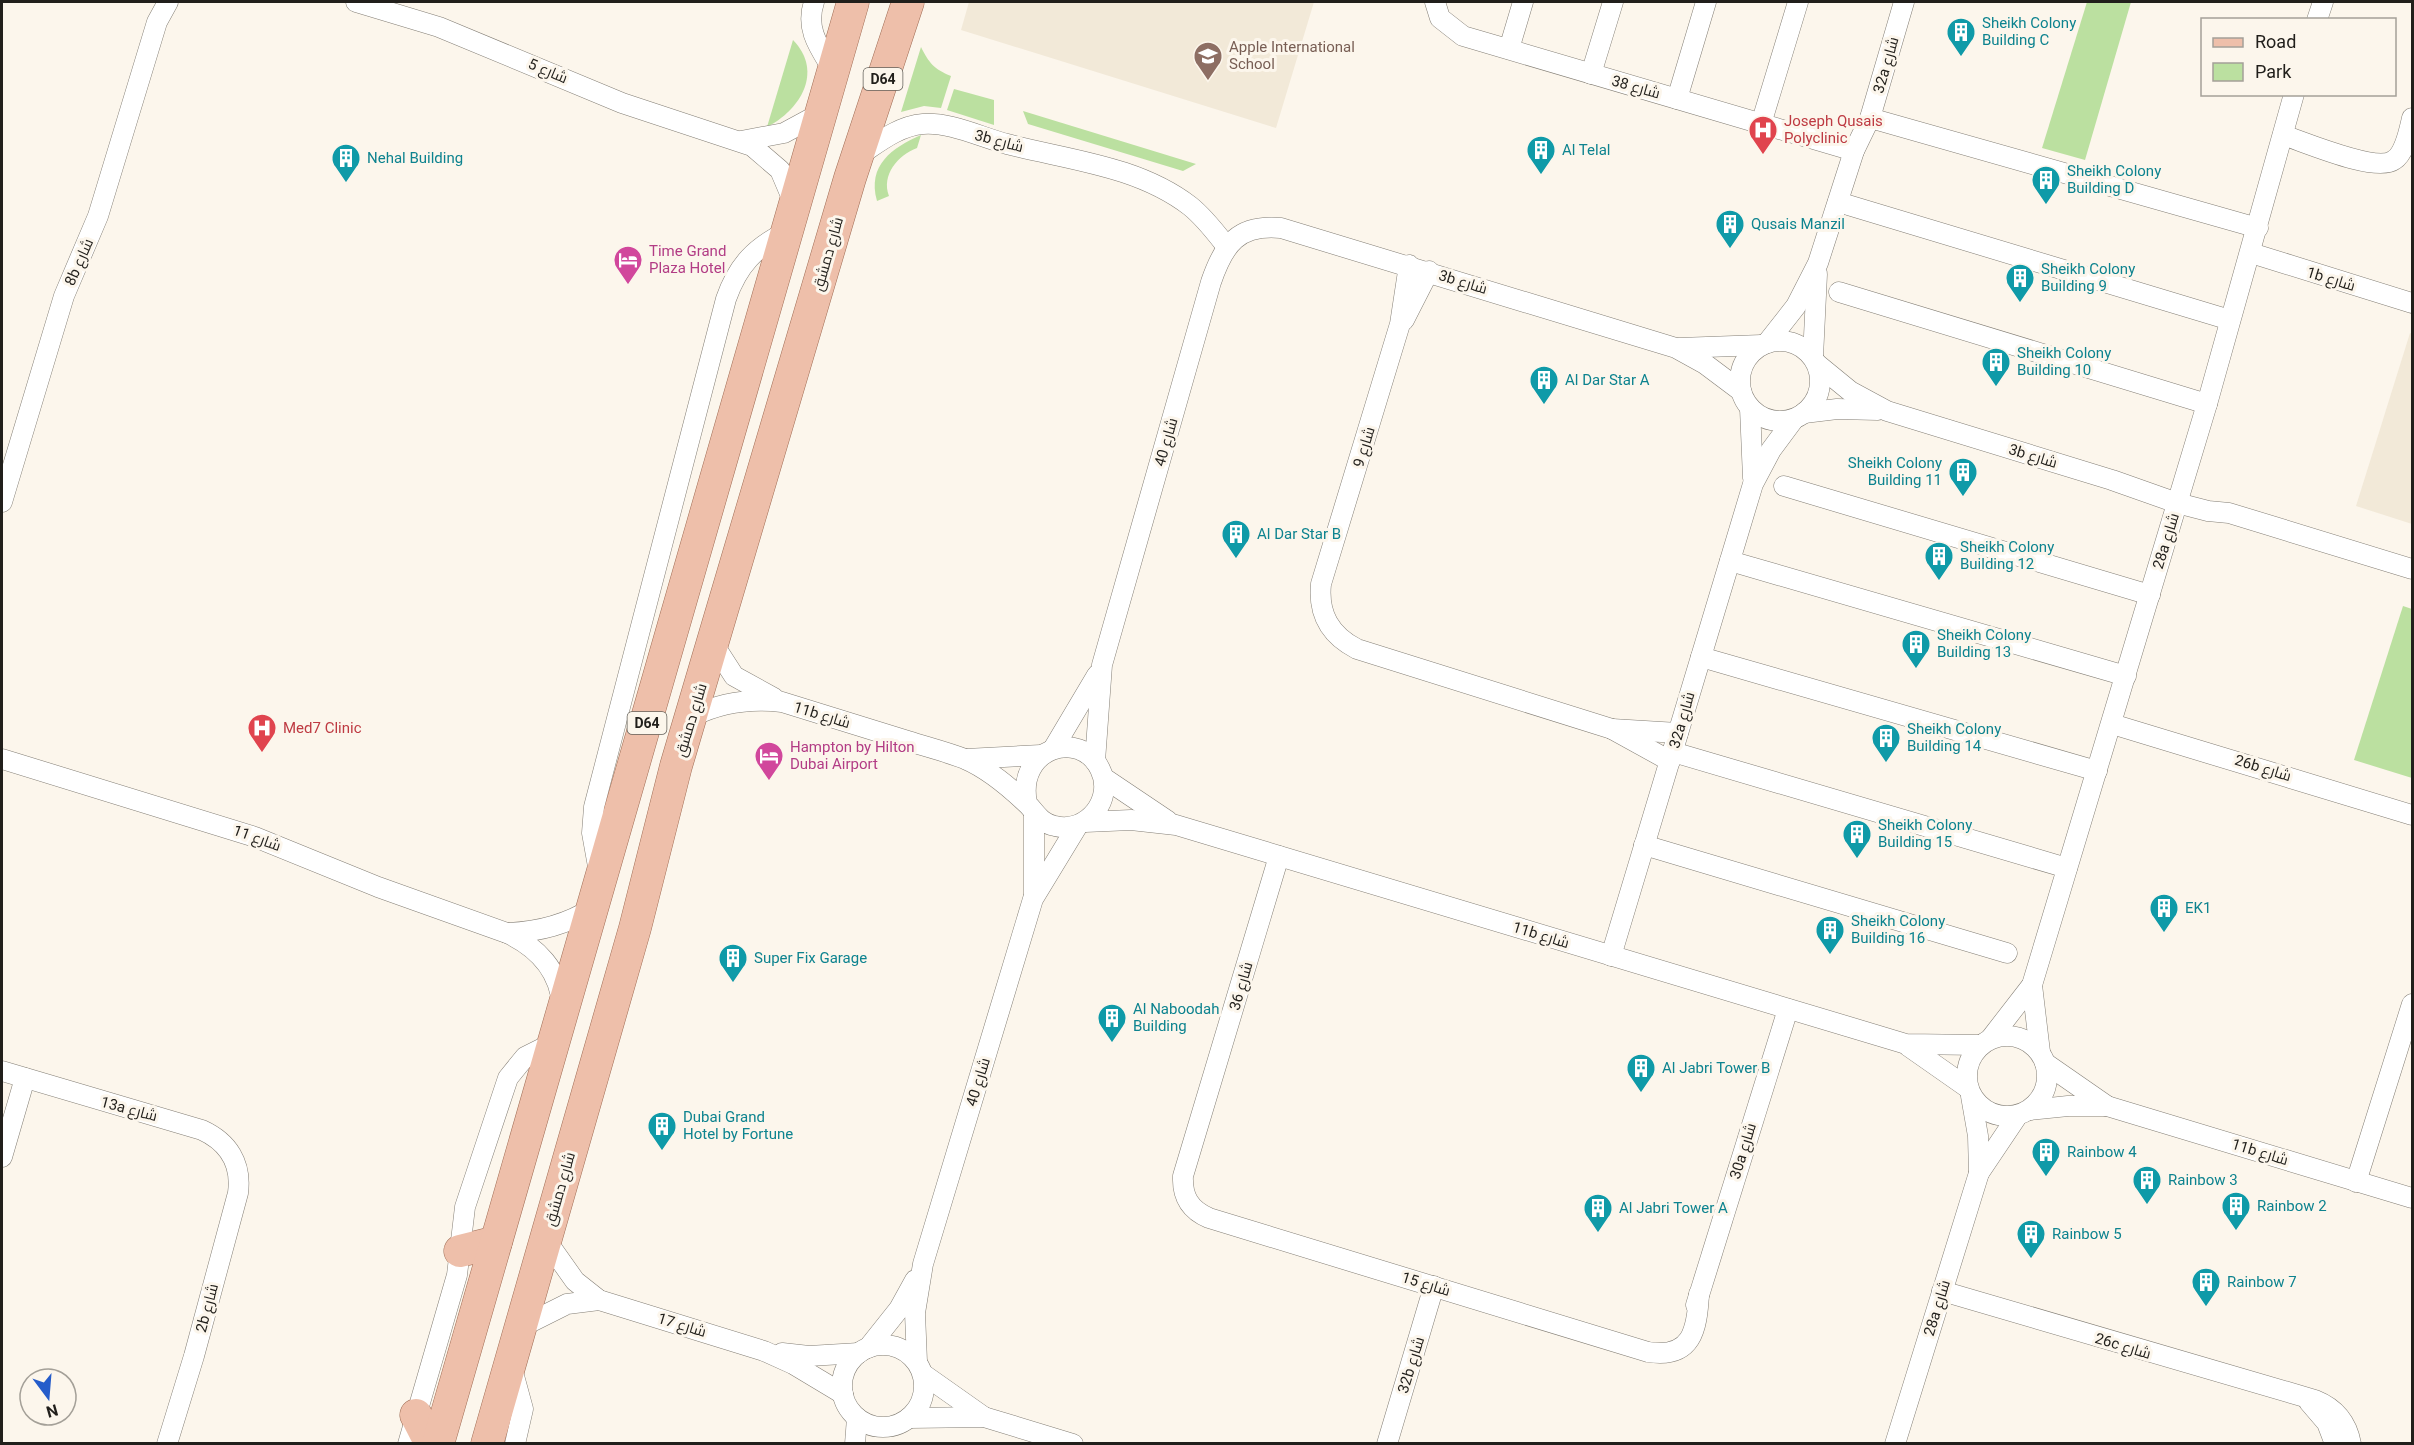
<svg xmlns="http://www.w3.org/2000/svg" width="2414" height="1445" font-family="Roboto,Cairo,sans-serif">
	<rect width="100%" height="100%" fill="#fcf6ec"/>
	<g fill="#f2e9d8">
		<polygon points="969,2 1314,2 1276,128 961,30"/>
		<polygon points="2410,333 2412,334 2412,524 2356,506"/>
	</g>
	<g fill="#bbe0a0">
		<polygon points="2087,2 2131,2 2085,160 2042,148"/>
		<path d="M793 40C824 72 800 110 767 127Z"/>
		<path d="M921 47C929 63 934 69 951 76L941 108 924 106 901 112Z"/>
		<polygon points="954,89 994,100 994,125 947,110"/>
		<polygon points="1023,111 1196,164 1183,171 1028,124"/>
		<path d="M921 135 917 148C898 155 881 175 889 196L877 201C867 165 892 148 921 135Z"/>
		<polygon points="2403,606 2412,609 2412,778 2354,760"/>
	</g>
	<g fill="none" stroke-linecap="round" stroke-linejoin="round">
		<g stroke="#837e75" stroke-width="21">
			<g id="minor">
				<polyline points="356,2 439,27 622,103 752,146 780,170 794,203"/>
				<path d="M814 2C805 29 819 47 833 70"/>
				<polyline points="1435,2 1440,18 1463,36 1854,151"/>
				<polyline points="2317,20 2323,2"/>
				<polyline points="1509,49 1523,2"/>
				<polyline points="1591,74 1613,2"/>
				<polyline points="1677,99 1706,2"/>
				<polyline points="1870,118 2258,228"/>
				<polyline points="1761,124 1798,2"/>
				<path d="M2283 135C2305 142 2376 173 2394 160 2405 153 2409 131 2412 118"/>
				<polyline points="741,141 784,133 821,113"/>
				<path d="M858 156C878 143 898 126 923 124 951 122 980 137 1007 144 1069 160 1138 166 1190 206 1205 218 1216 233 1227 247"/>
				<polyline points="1838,202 2230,320"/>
				<polyline points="2251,253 2412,303"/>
				<path d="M1409 265 1400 324 1321 584C1318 614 1330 635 1357 649L1612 729 1670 761"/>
				<polyline points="1839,292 2207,404"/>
				<polyline points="1404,320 1429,271"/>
				<circle cx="1780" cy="381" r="40"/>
				<polyline points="1767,343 1796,306 1818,263 1854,151 1870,118 1904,2"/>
				<polyline points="1679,348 1762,345"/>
				<polyline points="1813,357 1817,274"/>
				<polyline points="1817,364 1850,391 1887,411 2112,480 2177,503 2208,511 2229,513 2412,569"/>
				<polyline points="1750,408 1753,478"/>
				<polyline points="1804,413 1837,409 1878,410"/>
				<polyline points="1784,486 2150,595"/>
				<polyline points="2,502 64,296 98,216 157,22 168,2"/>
				<polyline points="1730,561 2126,676"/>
				<polyline points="714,645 734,676 774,698"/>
				<polyline points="1701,657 2097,771"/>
				<path d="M693 716C722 702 750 698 782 702 824 715 866 728 908 741 927 747 947 752 965 759 986 768 1007 785 1024 801 1035 810 1039 823 1055 826 1087 834 1115 799 1100 769 1080 728 1016 748 1027 803"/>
				<polyline points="2112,724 2412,815"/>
				<polyline points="1612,729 1678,733"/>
				<polyline points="1053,749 1097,675"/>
				<polyline points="1673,752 2067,868"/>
				<path d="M2 759 255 837 378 887 507 933C537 947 559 970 562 1004"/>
				<polyline points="966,759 1041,755"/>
				<path d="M1095 761 1102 665 1211 282C1224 244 1238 224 1281 228L1676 348 1705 364 1741 391"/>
				<polyline points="1104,778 1168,821"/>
				<polyline points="1085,822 1131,820 1176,825 1906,1044 1980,1045"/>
				<polyline points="1644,845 2007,953"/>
				<path d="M1279 856 1183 1176C1182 1197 1190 1210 1209 1218L1648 1352C1692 1359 1697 1330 1699 1294"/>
				<path d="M599 872 592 833 594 807 726 299C738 265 755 247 788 231"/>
				<polyline points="1034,894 1034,813"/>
				<path d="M507 933C539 932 566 925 593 908"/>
				<polyline points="1611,956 1753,484 1771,450 1794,419"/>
				<polyline points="2032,985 2040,1052"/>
				<circle cx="2007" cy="1076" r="40"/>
				<polyline points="1991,1038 2032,985 2207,404 2294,94"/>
				<polyline points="1908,1046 1968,1088"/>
				<polyline points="2045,1063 2107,1106"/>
				<path d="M2 1071 202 1130C228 1142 242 1163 238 1193L194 1356 167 1444"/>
				<polyline points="1971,1096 1978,1136 1979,1173"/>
				<polyline points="2030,1110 2068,1106 2107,1106 2412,1198"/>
				<polyline points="2,1157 25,1078"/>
				<polyline points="2356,1182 2412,1004"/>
				<polyline points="546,1240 575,1281 599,1300 764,1351 793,1364 843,1394"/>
				<path d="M1942 1291 2315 1400C2335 1408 2347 1422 2351 1444"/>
				<polyline points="1696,1305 1788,1009"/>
				<polyline points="521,1327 567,1304 599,1300"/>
				<circle cx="883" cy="1386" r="41"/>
				<polyline points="868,1348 899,1309 915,1280"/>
				<polyline points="782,1353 809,1356 859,1353"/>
				<polyline points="917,1362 915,1313 923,1264 1033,899 1078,825"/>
				<polyline points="511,1365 523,1409 515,1444"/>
				<polyline points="923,1374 984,1417"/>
				<polyline points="2309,1402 2327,1423 2335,1444"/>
				<polyline points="909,1418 984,1417 1073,1444"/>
				<polyline points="408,1444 457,1275 465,1207 508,1078 525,1057 553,1043"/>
				<polyline points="855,1444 857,1418"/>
				<polyline points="1387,1444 1434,1286"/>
				<polyline points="1895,1444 1979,1173 2018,1115"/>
			</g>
		</g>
		<g stroke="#9f6c54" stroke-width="33">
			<g id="primary">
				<polyline points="460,1251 496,1242"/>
				<polyline points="416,1415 431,1444"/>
				<polyline points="438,1444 853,2"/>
				<polyline points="487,1444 635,928 676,766 850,178 908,2"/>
			</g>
		</g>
		<use href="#minor" stroke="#fff" stroke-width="20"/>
		<use href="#primary" stroke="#eebfaa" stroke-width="32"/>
	</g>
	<defs>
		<g id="building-pin" transform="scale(1.5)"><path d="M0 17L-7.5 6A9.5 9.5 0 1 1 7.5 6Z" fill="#0f9aa8" stroke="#fcf6ec"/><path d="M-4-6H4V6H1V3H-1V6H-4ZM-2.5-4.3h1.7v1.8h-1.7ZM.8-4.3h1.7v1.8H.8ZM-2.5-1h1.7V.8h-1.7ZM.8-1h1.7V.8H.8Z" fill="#fff"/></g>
		<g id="school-pin" transform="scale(1.5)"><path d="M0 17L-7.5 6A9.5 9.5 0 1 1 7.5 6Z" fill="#8d6e63" stroke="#fcf6ec"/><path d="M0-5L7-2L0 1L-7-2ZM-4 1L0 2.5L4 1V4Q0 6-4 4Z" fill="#fff"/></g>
		<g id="hospital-pin" transform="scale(1.5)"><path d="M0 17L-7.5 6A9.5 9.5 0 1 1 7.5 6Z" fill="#e0444e" stroke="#fcf6ec"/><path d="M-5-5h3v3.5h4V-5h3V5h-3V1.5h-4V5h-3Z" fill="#fff"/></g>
		<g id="hotel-pin" transform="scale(1.5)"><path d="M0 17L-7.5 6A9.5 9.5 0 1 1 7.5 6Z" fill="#d1479c" stroke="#fcf6ec"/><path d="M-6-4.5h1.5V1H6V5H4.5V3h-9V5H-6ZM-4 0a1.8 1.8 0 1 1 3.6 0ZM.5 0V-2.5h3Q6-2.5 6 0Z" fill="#fff"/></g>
	</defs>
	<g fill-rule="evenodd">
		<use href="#building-pin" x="1961" y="32"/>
		<use href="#school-pin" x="1208" y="56"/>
		<use href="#hospital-pin" x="1763" y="130"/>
		<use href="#building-pin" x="1541" y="150"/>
		<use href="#building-pin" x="346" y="158"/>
		<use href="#building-pin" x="2046" y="180"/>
		<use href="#building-pin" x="1730" y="224"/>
		<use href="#hotel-pin" x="628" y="260"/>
		<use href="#building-pin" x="2020" y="278"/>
		<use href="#building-pin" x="1996" y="362"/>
		<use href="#building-pin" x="1544" y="380"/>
		<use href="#building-pin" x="1963" y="472"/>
		<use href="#building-pin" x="1236" y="534"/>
		<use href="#building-pin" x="1939" y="556"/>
		<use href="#building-pin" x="1916" y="644"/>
		<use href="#hospital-pin" x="262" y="728"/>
		<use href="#building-pin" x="1886" y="738"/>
		<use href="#hotel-pin" x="769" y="756"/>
		<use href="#building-pin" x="1857" y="834"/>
		<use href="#building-pin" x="2164" y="908"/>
		<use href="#building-pin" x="1830" y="930"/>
		<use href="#building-pin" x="733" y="958"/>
		<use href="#building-pin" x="1112" y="1018"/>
		<use href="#building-pin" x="1641" y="1068"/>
		<use href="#building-pin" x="662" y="1126"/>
		<use href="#building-pin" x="2046" y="1152"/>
		<use href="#building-pin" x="2147" y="1180"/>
		<use href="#building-pin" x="2236" y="1206"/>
		<use href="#building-pin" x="1598" y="1208"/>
		<use href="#building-pin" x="2031" y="1234"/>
		<use href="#building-pin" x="2206" y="1282"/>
	</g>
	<g text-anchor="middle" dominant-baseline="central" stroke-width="6" stroke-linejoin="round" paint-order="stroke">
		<g fill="#fcf6ec" stroke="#63605a" stroke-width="1.5">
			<rect x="863.5" y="68" width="39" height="22" rx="4.5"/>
			<rect x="627.5" y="712" width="39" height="22" rx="4.5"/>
		</g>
		<g font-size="14" font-weight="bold" fill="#211f1b">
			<text x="883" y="79">D64</text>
			<text x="647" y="723">D64</text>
		</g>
		<g font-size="15" fill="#0d838f" stroke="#fcf6ec" text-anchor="start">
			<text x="1982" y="23">Sheikh Colony<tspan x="1982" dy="17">Building C</tspan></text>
			<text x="1562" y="150">Al Telal</text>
			<text x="367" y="158">Nehal Building</text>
			<text x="2067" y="171">Sheikh Colony<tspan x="2067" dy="17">Building D</tspan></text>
			<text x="1751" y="224">Qusais Manzil</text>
			<text x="2041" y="269">Sheikh Colony<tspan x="2041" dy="17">Building 9</tspan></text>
			<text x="2017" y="353">Sheikh Colony<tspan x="2017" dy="17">Building 10</tspan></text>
			<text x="1565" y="380">Al Dar Star A</text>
			<text x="1942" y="463" text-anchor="end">Sheikh Colony<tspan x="1942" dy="17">Building 11</tspan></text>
			<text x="1257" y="534">Al Dar Star B</text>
			<text x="1960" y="547">Sheikh Colony<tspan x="1960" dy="17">Building 12</tspan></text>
			<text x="1937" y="635">Sheikh Colony<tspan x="1937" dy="17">Building 13</tspan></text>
			<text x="1907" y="729">Sheikh Colony<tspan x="1907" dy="17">Building 14</tspan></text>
			<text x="1878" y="825">Sheikh Colony<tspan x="1878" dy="17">Building 15</tspan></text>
			<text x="2185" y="908">EK1</text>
			<text x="1851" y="921">Sheikh Colony<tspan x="1851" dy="17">Building 16</tspan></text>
			<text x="754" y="958">Super Fix Garage</text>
			<text x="1133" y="1009">Al Naboodah<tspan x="1133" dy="17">Building</tspan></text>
			<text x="1662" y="1068">Al Jabri Tower B</text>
			<text x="683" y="1117">Dubai Grand<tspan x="683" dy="17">Hotel by Fortune</tspan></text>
			<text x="2067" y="1152">Rainbow 4</text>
			<text x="2168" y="1180">Rainbow 3</text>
			<text x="2257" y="1206">Rainbow 2</text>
			<text x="1619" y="1208">Al Jabri Tower A</text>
			<text x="2052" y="1234">Rainbow 5</text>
			<text x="2227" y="1282">Rainbow 7</text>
		</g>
		<g font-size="15" fill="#785e54" stroke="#fcf6ec" text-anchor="start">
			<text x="1229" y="47">Apple International<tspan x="1229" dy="17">School</tspan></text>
		</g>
		<g font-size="15" fill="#211f1b" stroke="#fcf6ec">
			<text transform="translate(1886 65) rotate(-74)">32a شارع</text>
			<text transform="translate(548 71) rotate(23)">شارع 5</text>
			<text transform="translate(1636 87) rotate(16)">شارع 38</text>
			<text transform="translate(999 141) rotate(15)">3b شارع</text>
			<text transform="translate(828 254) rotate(-74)">شارع دمشق</text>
			<text transform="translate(79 262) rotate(-66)">8b شارع</text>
			<text transform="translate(2331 279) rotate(17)">1b شارع</text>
			<text transform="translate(1463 282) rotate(17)">3b شارع</text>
			<text transform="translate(1166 442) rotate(-74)">شارع 40</text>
			<text transform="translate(1364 447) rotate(-73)">شارع 9</text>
			<text transform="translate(2033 456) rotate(17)">3b شارع</text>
			<text transform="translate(2166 541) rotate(-73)">28a شارع</text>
			<text transform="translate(822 715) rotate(17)">11b شارع</text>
			<text transform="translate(691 720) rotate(-73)">شارع دمشق</text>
			<text transform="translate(1682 720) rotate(-74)">32a شارع</text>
			<text transform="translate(2263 768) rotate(17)">26b شارع</text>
			<text transform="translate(257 838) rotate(20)">شارع 11</text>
			<text transform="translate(1541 935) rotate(17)">11b شارع</text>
			<text transform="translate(1241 986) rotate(-74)">شارع 36</text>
			<text transform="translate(978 1082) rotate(-73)">شارع 40</text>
			<text transform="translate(129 1109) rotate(15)">13a شارع</text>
			<text transform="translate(1743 1151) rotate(-73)">30a شارع</text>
			<text transform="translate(2260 1152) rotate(17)">11b شارع</text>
			<text transform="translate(560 1189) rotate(-74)">شارع دمشق</text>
			<text transform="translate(1426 1284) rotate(17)">شارع 15</text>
			<text transform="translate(207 1308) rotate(-75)">2b شارع</text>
			<text transform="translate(1937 1308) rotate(-73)">28a شارع</text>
			<text transform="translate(682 1325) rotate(17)">شارع 17</text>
			<text transform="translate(2123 1346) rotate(17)">26c شارع</text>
			<text transform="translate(1411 1365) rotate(-73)">32b شارع</text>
		</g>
		<g font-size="15" fill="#be3a42" stroke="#fcf6ec" text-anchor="start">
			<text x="1784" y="121">Joseph Qusais<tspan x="1784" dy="17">Polyclinic</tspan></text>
			<text x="283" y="728">Med7 Clinic</text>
		</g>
		<g font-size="15" fill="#b23c85" stroke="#fcf6ec" text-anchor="start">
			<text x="649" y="251">Time Grand<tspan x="649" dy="17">Plaza Hotel</tspan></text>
			<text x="790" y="747">Hampton by Hilton<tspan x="790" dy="17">Dubai Airport</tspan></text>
		</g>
	</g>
	<rect width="2414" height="1445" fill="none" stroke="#211f1b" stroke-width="6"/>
	<rect x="2201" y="18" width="195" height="78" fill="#fcf6ec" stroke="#a4a098" stroke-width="1.5"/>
	<rect x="2213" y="38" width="30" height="9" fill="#eebfaa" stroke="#a4a098" stroke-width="1.5"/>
	<text x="2255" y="48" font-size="18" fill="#211f1b">Road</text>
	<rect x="2213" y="63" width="30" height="18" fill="#bbe0a0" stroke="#a4a098" stroke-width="1.5"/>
	<text x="2255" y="78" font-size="18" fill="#211f1b">Park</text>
	<g transform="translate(48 1397) rotate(164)"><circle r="28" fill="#fcf6ec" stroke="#a4a098" stroke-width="1.5"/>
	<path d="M0-4.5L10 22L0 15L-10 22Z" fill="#255cca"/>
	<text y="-9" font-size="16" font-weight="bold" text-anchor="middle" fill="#211f1b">N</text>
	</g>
</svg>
